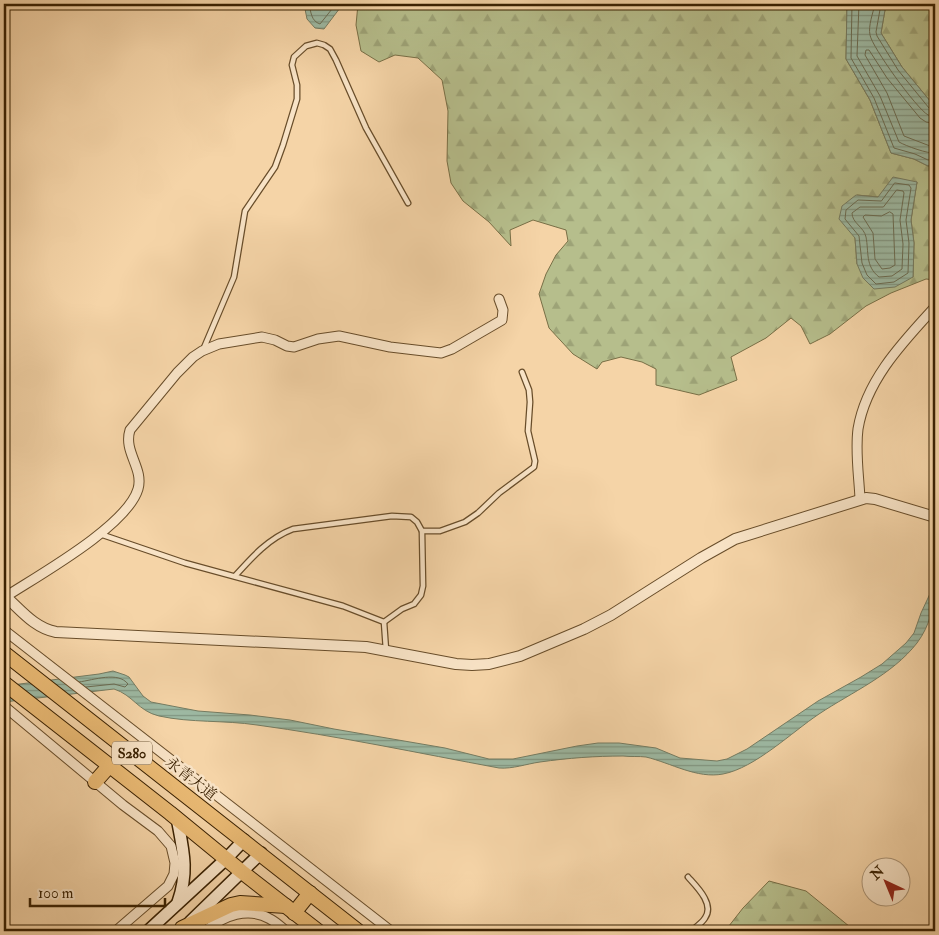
<svg xmlns="http://www.w3.org/2000/svg" width="939" height="935" font-family="'IM FELL Double Pica','Noto Serif SC',serif">
	<defs>
		<pattern id="forest-firs" width="22" height="20" patternUnits="userSpaceOnUse" patternTransform="scale(1.25)"><rect width="22" height="20" fill="#b6be8c"/><path d="M5 1l3.5 6h-7zM16 11l3.5 6h-7z" fill="#9da377"/></pattern>
		<pattern id="water-rules" width="6" height="5" patternUnits="userSpaceOnUse" patternTransform="scale(1.25)"><rect width="6" height="5" fill="#9db9a3"/><path d="M0 2.5h6" fill="none" stroke="#819682"/></pattern>
	</defs>
	<rect width="100%" height="100%" fill="#f5d4a7"/>
	<filter id="stains"><feTurbulence type="fractalNoise" baseFrequency=".004" numOctaves="4"/><feColorMatrix values="0 0 0 0 .2 0 0 0 0 .09 0 0 0 0 .02 0 0 0 .5 -.17"/></filter>
	<radialGradient id="worn" r=".72"><stop offset=".6" stop-color="#630" stop-opacity="0"/><stop offset="1" stop-color="#630" stop-opacity=".3"/></radialGradient>
	<g fill="url(#forest-firs)" stroke="#786f46" fill-rule="evenodd">
		<path d="M358 4H847L846 59 870 100 891 153 914 159 928 166 935 164V280L926 279 891 293 866 306 830 334 810 344 801 326 791 318 766 338 731 357 737 380 699 395 656 385V369L642 362 621 357 602 362 597 369 573 354 549 328 539 294 546 274 556 255 568 241 566 230 533 220 510 230 511 246 489 222 463 201 451 183 447 161 448 111 442 80 418 58 395 55 379 62 361 51 356 25ZM917 182 911 220 914 243 913 277 857 264 855 238 857 195 878 197Z"/>
		<polygon points="886,4 935,4 935,107 902,67 881,33"/>
		<polygon points="769,881 806,891 855,931 725,931 743,908"/>
	</g>
	<g fill="url(#water-rules)" stroke="#757c62">
		<polygon points="304,4 343,4 324,29 315,28 307,19"/>
		<polygon points="847,4 886,4 881,33 902,67 935,107 935,164 928,166 914,159 891,153 870,100 846,59"/>
		<polygon points="893,177 917,182 911,220 914,243 913,277 895,287 874,289 863,278 857,264 855,238 839,219 842,206 856,195 878,197"/>
		<path d="M935 583C935 604 930 626 917 643 892 675 852 692 819 714 792 732 755 768 723 774 697 779 671 763 646 757 639 756 631 757 623 756 596 756 568 758 540 762 526 764 513 769 499 768 418 753 338 736 257 725 224 720 191 723 159 716 138 711 133 695 114 689L4 702V686L99 674 113 671 125 675 129 677 143 696 151 702 198 711 250 715 290 720 334 729 445 748 489 759H513L577 746 598 743H619L656 748 680 758 717 761 727 759 747 749 818 701 861 677 882 664 906 643 914 633 921 613Z"/>
	</g>
	<g fill="none" stroke-linecap="round" stroke-linejoin="round">
		<g stroke="#6b6c52" stroke-width="1">
			<path d="M309 4C311 12 311 21 320 24L336 4"/>
			<polyline points="852,4 851,58 874,98 894,148 915,154 928,160 935,159"/>
			<path d="M859 4 857 56 880 96 899 142C906 146 928 154 935 153"/>
			<path d="M875 4C873 13 868 26 870 35 872 47 916 108 928 115 931 116 932 116 935 116"/>
			<polyline points="881,4 876,32 877,36 898,70 929,108 935,110"/>
			<polyline points="935,124 926,122 920,118 887,78 869,50 866,50 865,55 887,93 904,136 930,146 935,146"/>
			<polygon points="895,183 909,185 911,188 906,220 909,243 908,273 894,282 876,284 867,275 862,263 859,236 845,219 846,210 858,200 881,201"/>
			<path d="M897 190 903 191 904 193 900 220 903 244 902 269 892 276 879 277C865 266 869 252 866 237 864 227 852 223 852 213L860 207H883Z"/>
			<polygon points="890,212 893,214 895,265 890,268 882,269 875,259 873,233 863,217 865,215 881,216"/>
			<path d="M79 682C94 680 118 671 128 684L125 687 114 684 86 687"/>
		</g>
		<g stroke="#684d2a" stroke-width="7">
			<g id="service">
				<polyline points="203,350 234,277 245,211 275,167 283,145 297,99 297,85 292,65 294,57 306,46 317,43 324,45 330,49 336,60 366,128 408,203"/>
				<polyline points="422,531 440,531 465,522 478,513 499,493 534,467 535,461 528,431 530,402 529,390 522,372"/>
				<polyline points="100,534 185,563 343,606 384,622 386,650"/>
				<path d="M235 576C252 557 269 538 293 529L392 516 411 517 417 522 422 531 423 586 421 595 414 604 402 609 384 622"/>
				<path d="M688 877C696 886 715 904 705 918 702 923 696 927 691 931"/>
			</g>
		</g>
		<g stroke="#684d2a" stroke-width="11">
			<g id="minor">
				<path d="M860 499C859 476 855 452 858 429 866 380 903 342 935 307"/>
				<path d="M5 597C39 575 127 526 138 489 144 468 123 452 130 430L177 373 193 357 202 351 219 344 262 337 275 340 287 346 294 347 318 339 339 336 390 347 441 353 452 349 502 320 503 310 499 299"/>
				<path d="M4 630C132 731 263 830 391 931"/>
				<polyline points="4,706 123,805 158,831 171,846 175,863 174,874 168,886 116,931"/>
				<path d="M205 931C223 916 248 906 270 919 276 922 281 927 286 931"/>
			</g>
		</g>
		<g stroke="#684d2a" stroke-width="12">
			<path id="tertiary" d="M4 595C20 609 34 628 56 632L366 647 456 664 472 665 489 664 520 656 584 629 611 615 701 558 735 539 866 498 875 499 935 517"/>
		</g>
		<g stroke="#392001" stroke-width="14">
			<g id="secondary">
				<path d="M177 818C183 850 189 871 178 902"/>
				<polyline points="190,922 261,853"/>
				<polyline points="148,931 226,859 244,840"/>
			</g>
		</g>
		<g stroke="#392001" stroke-width="16">
			<g id="primary">
				<polyline points="4,653 358,931"/>
				<polyline points="4,683 170,813 242,872 318,931"/>
				<polyline points="95,782 110,765"/>
				<polyline points="294,913 310,893"/>
				<polyline points="182,928 231,905 240,903 286,906"/>
			</g>
		</g>
		<use href="#service" stroke="#f8e3c6" stroke-width="4.5"/>
		<use href="#minor" stroke="#f8e3c6" stroke-width="9"/>
		<use href="#tertiary" stroke="#f8e3c6" stroke-width="10"/>
		<use href="#secondary" stroke="#f8e3c6" stroke-width="11"/>
		<use href="#primary" stroke="#eaba74" stroke-width="14"/>
	</g>
	<g text-anchor="middle" dominant-baseline="central" stroke-width="5" stroke-linejoin="round" paint-order="stroke">
		<rect fill="#f8e3c6" stroke="#725a3c" stroke-width="1" x="112" y="741.5" width="40" height="23" rx="4"/>
		<g font-size="14" font-weight="bold" fill="#392001">
			<text x="132" y="753">S280</text>
		</g>
		<g font-size="15" fill="#392001" stroke="#f8e3c6">
			<text transform="translate(191 779) rotate(38)">永青大道</text>
		</g>
	</g>
	<rect width="939" height="935" fill="none" stroke="#f5d4a7" stroke-width="20"/>
	<rect x="5" y="5" width="929" height="925" fill="none" stroke="#392001" stroke-width="2.5"/>
	<rect x="10" y="10" width="919" height="915" fill="none" stroke="#392001"/>
	<g transform="translate(886 882) rotate(316)"><circle r="24" fill="#f8e3c6" stroke="#ac9577"/>
	<path d="M0-4L9 19L0 12L-9 19Z" fill="#8f2418"/>
	<text y="-8" font-size="14" font-weight="bold" text-anchor="middle" fill="#392001">N</text>
	</g>
	<path d="M30 898v8h135v-8" fill="none" stroke="#392001" stroke-width="2.5"/>
	<text x="38" y="898" font-size="15" fill="#392001" stroke="#f8e3c6" stroke-width="4" paint-order="stroke">100 m</text>
	<rect width="100%" height="100%" filter="url(#stains)"/>
	<rect width="100%" height="100%" fill="url(#worn)"/>
</svg>
